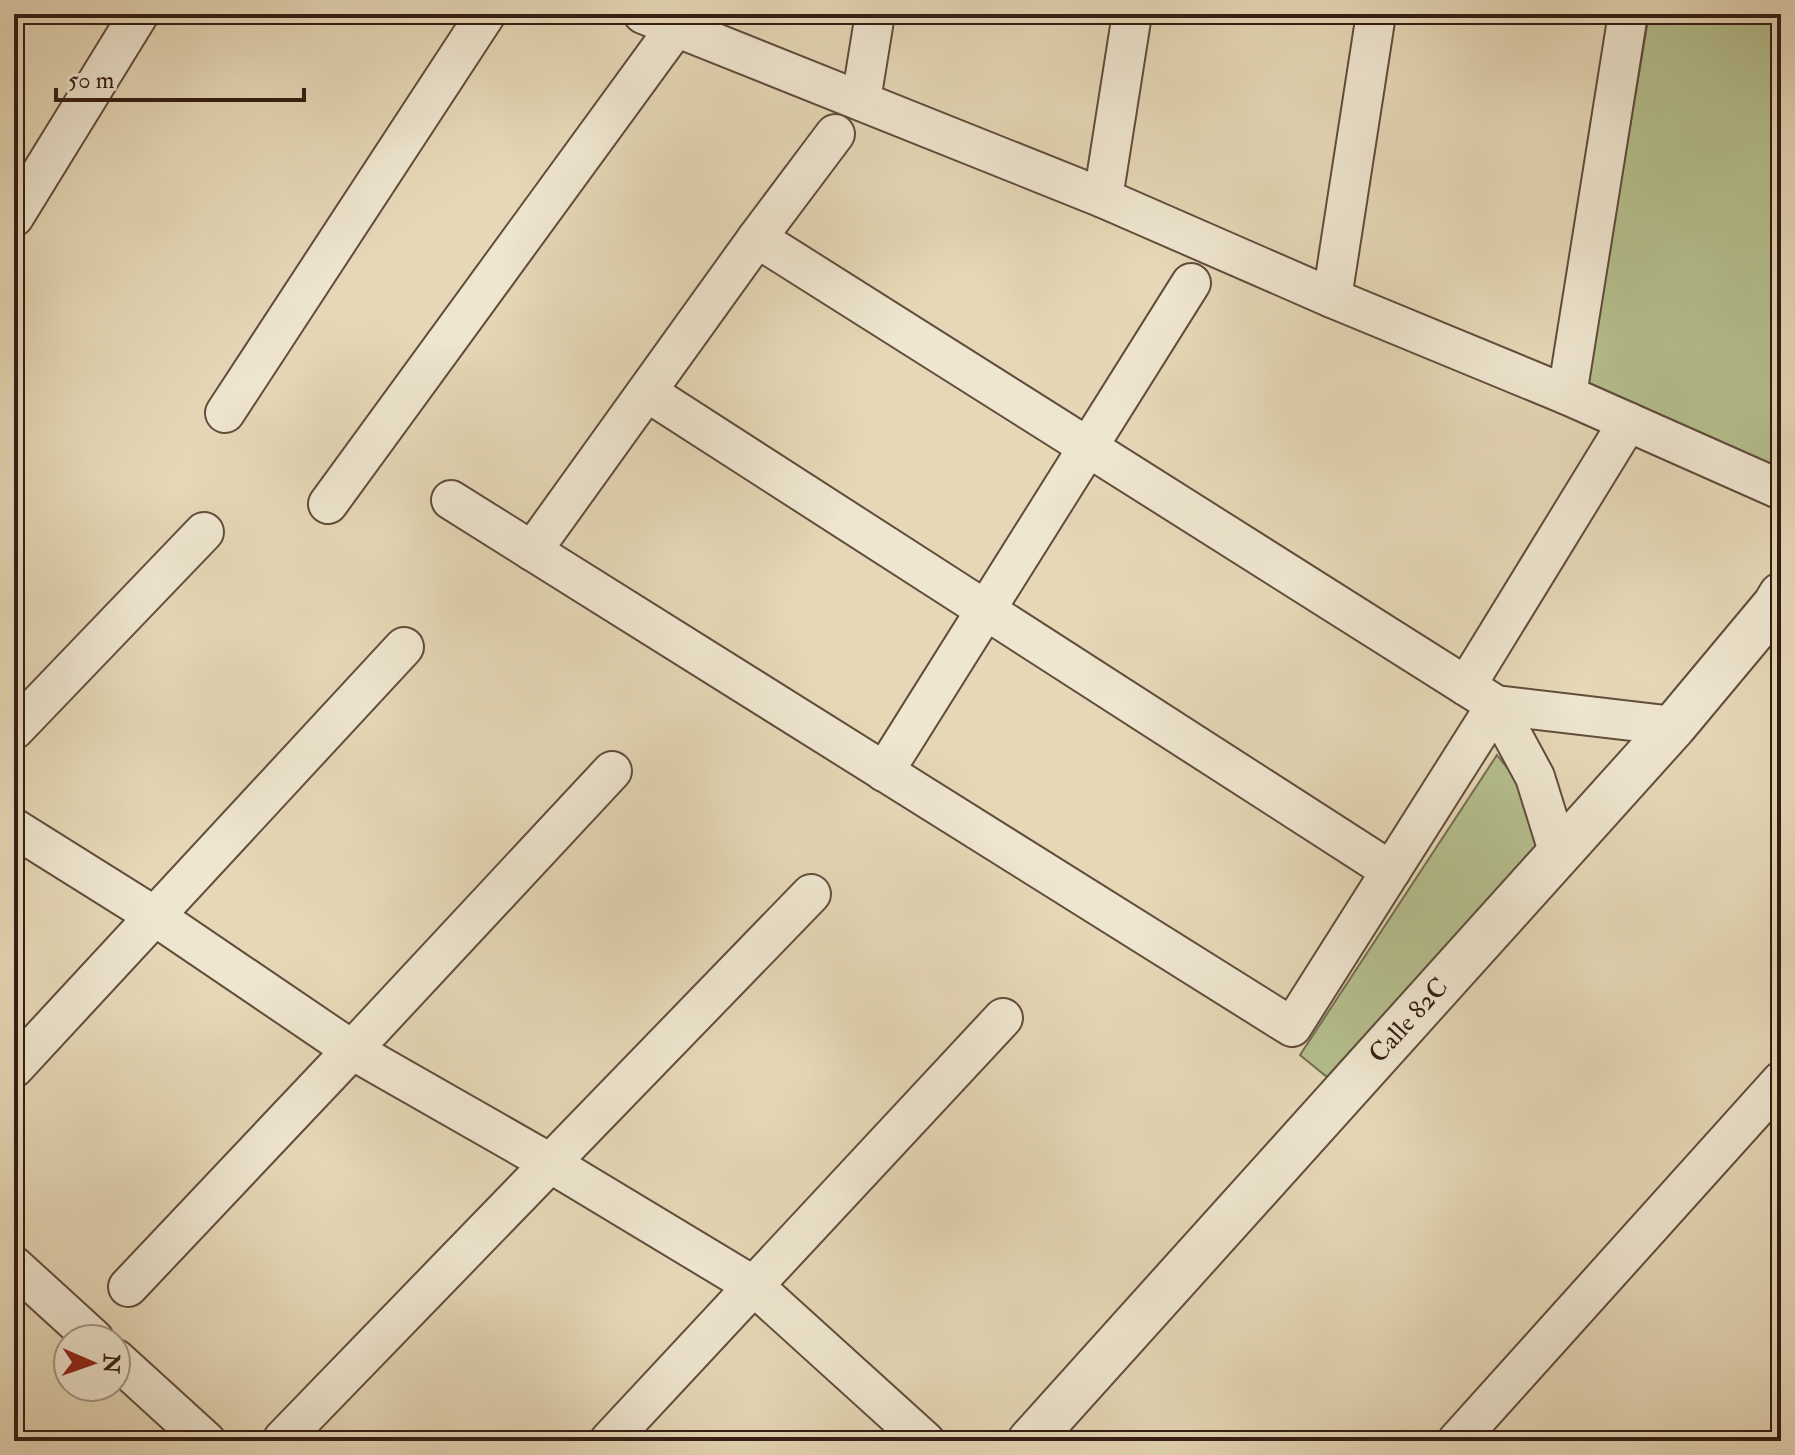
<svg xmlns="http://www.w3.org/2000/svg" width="1795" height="1455" font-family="'IM FELL Double Pica',serif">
	<rect width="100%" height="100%" fill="#e6d8b7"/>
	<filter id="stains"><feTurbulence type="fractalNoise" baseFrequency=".0025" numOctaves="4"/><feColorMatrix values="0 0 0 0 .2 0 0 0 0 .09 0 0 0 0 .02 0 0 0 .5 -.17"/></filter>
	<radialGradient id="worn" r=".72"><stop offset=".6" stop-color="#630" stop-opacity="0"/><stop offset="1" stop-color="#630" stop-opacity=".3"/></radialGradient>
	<g fill="#b5bf8e" stroke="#756e51" stroke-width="2">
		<polygon points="1649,14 1781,14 1781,468 1587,382"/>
		<polygon points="1497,755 1527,793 1539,842 1327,1077 1300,1055"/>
	</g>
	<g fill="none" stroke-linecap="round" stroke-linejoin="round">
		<g stroke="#614c3d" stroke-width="42">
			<g id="minor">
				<polyline points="643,14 1103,198 1332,298 1567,395 1781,490"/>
				<polyline points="861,100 875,14"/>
				<polyline points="1103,198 1132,14"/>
				<polyline points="14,217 139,14"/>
				<polyline points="757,238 1496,705 1674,726"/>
				<polyline points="1332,298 1376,14"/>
				<polyline points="647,392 1391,871"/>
				<polyline points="1567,395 1628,14"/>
				<polyline points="225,413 486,14"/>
				<polyline points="451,500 1292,1027 1496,705 1535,777 1559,854"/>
				<polyline points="328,504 676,27"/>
				<polyline points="532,551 757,238 835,134"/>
				<polyline points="1466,686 1628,422"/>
				<polyline points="14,730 204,532"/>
				<polyline points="884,772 1191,283"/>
				<polyline points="14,828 156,917 352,1050 550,1163 754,1286 925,1441"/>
				<polyline points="14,1068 404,647"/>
				<polyline points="14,1266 94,1339"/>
				<polyline points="128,1287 352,1050 612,771"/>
				<polyline points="116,1359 206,1441"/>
				<polyline points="283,1439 811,894"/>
				<polyline points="609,1441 1003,1018"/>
				<polyline points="1457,1441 1781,1081"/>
			</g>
		</g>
		<g stroke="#614c3d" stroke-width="48">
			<g id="tertiary">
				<path id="s1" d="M1030 1441 1674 726 1775 605 1781 595"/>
			</g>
		</g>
		<use href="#minor" stroke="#efe6d0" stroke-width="38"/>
		<use href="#tertiary" stroke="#efe6d0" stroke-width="44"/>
	</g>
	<g text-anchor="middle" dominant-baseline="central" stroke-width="6" stroke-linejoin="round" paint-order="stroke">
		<g font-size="26" fill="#351d14" stroke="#efe6d0">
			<text stroke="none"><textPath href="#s1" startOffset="566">Calle 82C</textPath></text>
		</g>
	</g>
	<rect width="1795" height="1455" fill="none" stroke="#e6d8b7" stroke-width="48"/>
	<rect x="16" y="16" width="1763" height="1423" fill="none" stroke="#351d14" stroke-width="4"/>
	<rect x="24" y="24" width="1747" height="1407" fill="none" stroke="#351d14" stroke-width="2"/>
	<g transform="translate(92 1363) rotate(92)"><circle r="38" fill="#efe6d0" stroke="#a59685" stroke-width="2"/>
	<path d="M0-6L14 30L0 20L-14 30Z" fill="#8f2418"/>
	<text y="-12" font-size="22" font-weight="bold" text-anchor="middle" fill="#351d14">N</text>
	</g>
	<path d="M56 88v12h248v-12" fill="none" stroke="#351d14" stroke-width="4"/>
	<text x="68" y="88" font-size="24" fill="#351d14" stroke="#efe6d0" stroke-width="6" paint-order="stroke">50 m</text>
	<rect width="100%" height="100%" filter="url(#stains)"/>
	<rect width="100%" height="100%" fill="url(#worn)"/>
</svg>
